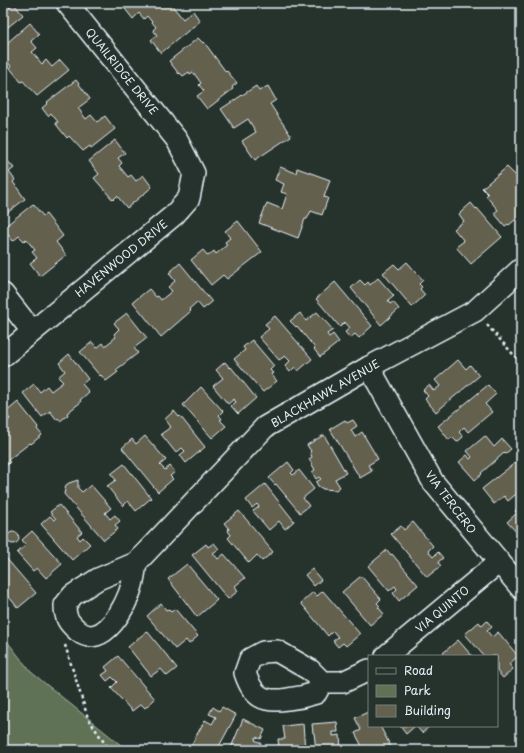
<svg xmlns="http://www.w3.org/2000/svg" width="524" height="753" font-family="'Playpen Sans',sans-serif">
	<rect width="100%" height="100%" fill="#26332d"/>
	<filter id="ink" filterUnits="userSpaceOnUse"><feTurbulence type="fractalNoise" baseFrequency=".025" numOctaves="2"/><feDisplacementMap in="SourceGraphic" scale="8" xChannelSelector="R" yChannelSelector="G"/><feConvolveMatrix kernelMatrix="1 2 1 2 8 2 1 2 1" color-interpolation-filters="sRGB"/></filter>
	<g filter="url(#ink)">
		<polygon fill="#617254" stroke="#a4b2a6" points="3,636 31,672 127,750 3,750"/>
		<g fill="#64614e" stroke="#e8f1f8">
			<polygon points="125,3 170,3 183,19 193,11 200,21 161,53 151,40 157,35 153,30 156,27 147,16 144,19 139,13 133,19 122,5"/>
			<polygon points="14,4 23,15 3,31 3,6 6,10"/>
			<polygon points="30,23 39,34 31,41 37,48 32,52 42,64 46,60 52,67 60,60 69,70 37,96 23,81 21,82 10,68 11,66 4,58 5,57 3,54 3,48 8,44 7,43"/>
			<polygon points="198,38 203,43 204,42 226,72 227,71 237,83 232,87 233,89 207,109 197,96 204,91 199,85 201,83 193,72 190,74 189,72 183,76 180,73 179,74 169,61"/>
			<polygon points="76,80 90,99 78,108 86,119 91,115 97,122 105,116 115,129 91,148 90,146 83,151 69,136 67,138 55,123 58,122 51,113 48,116 42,108 48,103 47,102"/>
			<polygon points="256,86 259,91 268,86 276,100 270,104 291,136 255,160 242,141 256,132 248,119 234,128 221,109"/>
			<polygon points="115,140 125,153 118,158 122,163 119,166 128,177 131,175 136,181 143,175 152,187 127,208 117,196 113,200 94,178 99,174 89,161"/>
			<polygon points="5,158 14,168 9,172 15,180 13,182 25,199 3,216 3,160"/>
			<polygon points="280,167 296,173 297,168 330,180 324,197 328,198 322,215 311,211 307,219 305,219 298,238 259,223 267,203 282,209 287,194 281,192 284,184 275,180"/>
			<polygon points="507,167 521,181 521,215 509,225 508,224 505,226 494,213 498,210 486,196 488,194 482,188"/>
			<polygon points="471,203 476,209 477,208 502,237 471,264 456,247 464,241 454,229 464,221 459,214"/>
			<polygon points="33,204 43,216 46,214 63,236 56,242 66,255 40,276 30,263 37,258 32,252 35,250 26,239 24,241 19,236 13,241 3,228"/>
			<polygon points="238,221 262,252 227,279 223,275 211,285 191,260 203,250 208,256 214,251 216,254 227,245 225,242 230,238 225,231"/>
			<polygon points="407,262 423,280 419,284 422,287 420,289 425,295 412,307 383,273 394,264 399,269"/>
			<polygon points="180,263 212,302 203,309 197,302 189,309 191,311 161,337 133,302 149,289 156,297 158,296 161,300 172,291 168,287 175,281 169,273"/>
			<polygon points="378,278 394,296 388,301 390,304 393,302 399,309 381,325 351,288 360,280 365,285 368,282 370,285"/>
			<polygon points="335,282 372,326 359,338 355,334 350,338 345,332 350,328 345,322 340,327 316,299"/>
			<polygon points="317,312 333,330 327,334 329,337 333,334 339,342 320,357 314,349 315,348 297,326 296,327 290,321 300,313 306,321"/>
			<polygon points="127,313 147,338 134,348 138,353 116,370 118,372 106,381 101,375 100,376 80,352 92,342 97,348 103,343 105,346 116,337 114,334 119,329 114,323"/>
			<polygon points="275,316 312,359 298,371 295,367 290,372 285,366 290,361 285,356 279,360 259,337 269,329 265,324"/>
			<polygon points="252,340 274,366 270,370 273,373 271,374 277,381 263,392 234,359 245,350 243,347"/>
			<polygon points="69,354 88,379 82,384 89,392 80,400 81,402 67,413 68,415 60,421 58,418 57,420 50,411 42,417 23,393 34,384 40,392 47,386 51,391 63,382 58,377 65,371 59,363"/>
			<polygon points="458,360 466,369 470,365 479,376 436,412 425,399 428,396 423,390 429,385 434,391 440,386 435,380"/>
			<polygon points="225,362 230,368 231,367 256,398 238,414 231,406 236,402 234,399 228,404 213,386 223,378 216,370"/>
			<polygon points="488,385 496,394 485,404 492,412 468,432 464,427 459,432 463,437 457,442 452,437 449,440 438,426"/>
			<polygon points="201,387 223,411 219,415 222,419 220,420 226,426 212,438 183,405"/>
			<polygon points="18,402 38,427 37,429 42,435 31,444 30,443 8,460 10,462 3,468 3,429 6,426 4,424 10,419 5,413"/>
			<polygon points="174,411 179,417 180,416 205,447 186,463 180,455 185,451 182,448 176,453 161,434 171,427 165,419"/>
			<polygon points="345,420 347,423 353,420 357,426 351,430 355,437 362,432 378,459 368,465 372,471 360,478 330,429"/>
			<polygon points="324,435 346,473 335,479 340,487 336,490 323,489 318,486 316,482 321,479 319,477 316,479 312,472 315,470 309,459 312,457 310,452 311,451 307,445"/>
			<polygon points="145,436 166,460 160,465 165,470 170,466 175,472 170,476 173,479 158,492 122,448 132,439 136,444"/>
			<polygon points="485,436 494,447 502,439 511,449 505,454 504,453 481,473 482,474 475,480 459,462 467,455 470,459 472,457 467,451"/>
			<polygon points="288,462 294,470 291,473 293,475 299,470 314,489 303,498 309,506 300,513 276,484 275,485 269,478"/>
			<polygon points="516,462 521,467 521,490 508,501 504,496 494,504 482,489"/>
			<polygon points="124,464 151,498 136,511 128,501 123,506 107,486 116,480 111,474"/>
			<polygon points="78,480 78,488 82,492 91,485 111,508 105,513 110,519 115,515 120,521 115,525 118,529 104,540 64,494 66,485 69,483"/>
			<polygon points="265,484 294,521 285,529 279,521 269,530 253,511 259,507 257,504 252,508 246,500"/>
			<polygon points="59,505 82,532 77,536 80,540 83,537 90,544 72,560 41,524 50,516 54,520 56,519 50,512"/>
			<polygon points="521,506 521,537 507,522 517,513 515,511"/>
			<polygon points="239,511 263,539 263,540 273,552 262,561 257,555 249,563 228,538 231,535 228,531 229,529 224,523"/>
			<polygon points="413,522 433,546 428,551 433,557 438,552 443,558 438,562 441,566 427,577 391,534 401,526 404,530"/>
			<polygon points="32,531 62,564 46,578 37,568 33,571 17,553 26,545 22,540"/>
			<circle cx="13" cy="538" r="6"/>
			<polygon points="214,543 219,549 213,553 218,559 224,554 245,578 235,586 238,591 228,599 192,555 206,544 208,547"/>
			<polygon points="387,550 391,555 392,554 418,585 399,601 393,593 397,589 395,586 389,591 368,566"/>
			<polygon points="5,557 36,593 18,608 9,597 7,598 3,593 3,558"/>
			<polygon points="187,564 217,600 197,617 168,579"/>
			<polygon points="312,569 321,580 314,586 305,575"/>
			<polygon points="361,576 381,599 377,603 380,606 378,607 384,614 370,625 342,592"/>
			<polygon points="323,591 360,634 346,646 343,643 338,647 333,641 338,637 333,631 328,636 301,603 313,592 317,596"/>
			<polygon points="161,603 166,610 168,609 171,612 175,609 198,636 189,644 186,640 175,649 147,616"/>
			<polygon points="487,621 492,627 487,631 492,637 498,632 518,656 509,664 513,669 503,678 497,671 497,656 484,656 465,634 479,622 482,626"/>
			<polygon points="147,631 177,668 167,676 161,669 151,676 128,647"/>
			<polygon points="458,640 472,656 446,656 443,653"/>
			<polygon points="118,656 155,699 145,708 141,704 132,711 111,688 117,682 112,677 107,681 102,675 108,671 105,667"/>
			<polygon points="213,707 219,711 222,707 236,715 217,750 195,750 190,747 205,720 212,724 216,717 209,714"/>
			<polygon points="368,712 369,726 380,726 392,749 389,750 364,750 355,733 361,730 355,718"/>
			<polygon points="243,719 265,730 261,739 256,737 255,740 261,743 258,750 230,750"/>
			<polygon points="337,722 338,732 333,732 333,736 340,735 341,750 316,750 314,733 313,733 312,724"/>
			<polygon points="303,724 305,750 279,750 278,739 285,739 283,726"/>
			<polygon points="400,726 415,726 406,734"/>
			<polygon points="416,726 430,726 422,733"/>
		</g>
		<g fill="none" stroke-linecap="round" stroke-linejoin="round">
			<g stroke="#e8f1f8" stroke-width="24">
				<g id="street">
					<polyline points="3,294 32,331"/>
					<polyline points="3,356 174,215 189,198 194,173 177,140 67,3"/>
					<polyline points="369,367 433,482 521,588"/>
					<path d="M136 563C135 570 134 578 132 585 127 605 103 651 78 631 68 622 65 618 65 605L73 595 98 579 136 563 265 427 369 367 475 311 521 269"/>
					<polyline points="386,656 499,562"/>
					<path d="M322 682 316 693C307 696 298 698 288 699 263 703 253 697 245 673L250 659 263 652 277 651 310 670 322 682H343L369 670"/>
				</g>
			</g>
			<g stroke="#e8f1f8" stroke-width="2.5" stroke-dasharray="3 3" stroke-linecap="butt">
				<polyline points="487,325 521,363"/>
				<polyline points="65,645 88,718 109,750"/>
			</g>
			<use href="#street" stroke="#26332d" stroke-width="21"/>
		</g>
	</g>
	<g text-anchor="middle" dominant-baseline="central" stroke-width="3" stroke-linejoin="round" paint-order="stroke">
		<g font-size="11" fill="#e8f1f8" stroke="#26332d">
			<text transform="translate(122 71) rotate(51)">QUAILRIDGE DRIVE</text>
			<text transform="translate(121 258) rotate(-39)">HAVENWOOD DRIVE</text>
			<text transform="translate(325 393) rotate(-30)">BLACKHAWK AVENUE</text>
			<text transform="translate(451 502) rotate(53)">VIA TERCERO</text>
			<text transform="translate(442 609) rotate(-40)">VIA QUINTO</text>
		</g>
	</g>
	<rect width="524" height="753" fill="none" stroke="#26332d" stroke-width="16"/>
	<rect x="8" y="8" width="508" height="737" fill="none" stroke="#e8f1f8" stroke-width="1.5" filter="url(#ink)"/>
	<rect x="368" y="655" width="130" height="72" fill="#26332d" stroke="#747f7e"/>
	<rect x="376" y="668" width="20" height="6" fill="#26332d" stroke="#747f7e"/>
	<text x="404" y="675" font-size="12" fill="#e8f1f8">Road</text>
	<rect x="376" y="685" width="20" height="12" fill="#617254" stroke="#747f7e"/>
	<text x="404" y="695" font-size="12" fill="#e8f1f8">Park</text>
	<rect x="376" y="705" width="20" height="12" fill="#64614e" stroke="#747f7e"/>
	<text x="404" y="715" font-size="12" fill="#e8f1f8">Building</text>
</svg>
